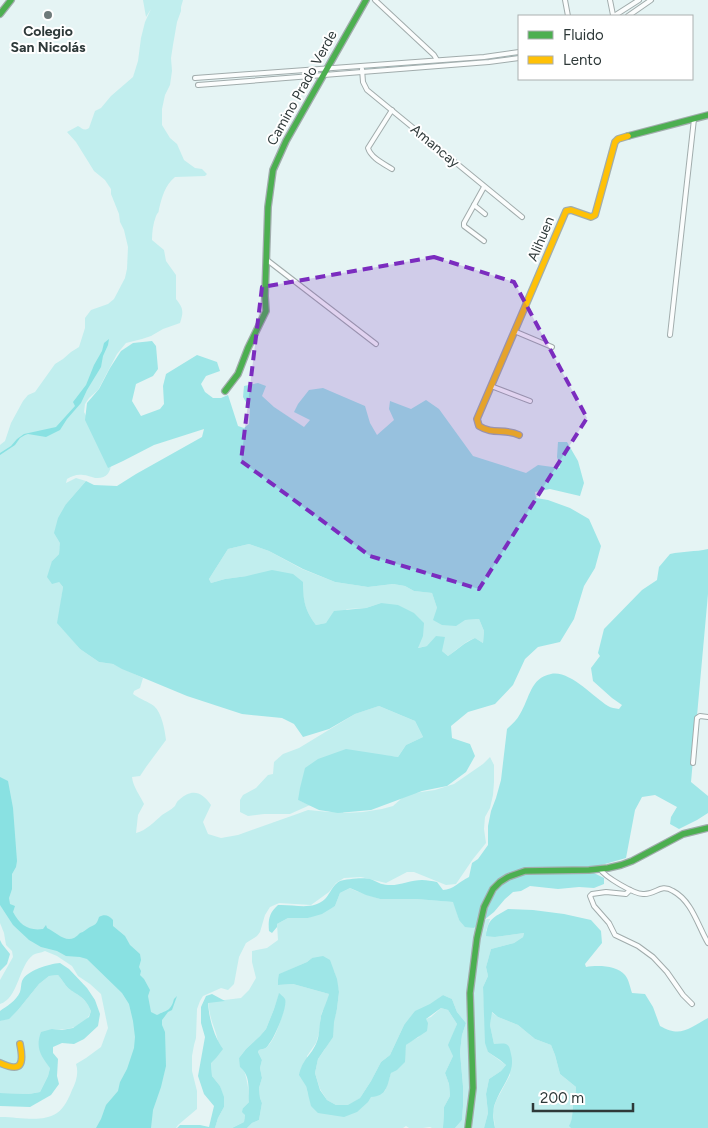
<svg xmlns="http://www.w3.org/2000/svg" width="708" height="1128" font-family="Figtree,sans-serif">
	<rect width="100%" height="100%" fill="#e5f4f4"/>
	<g fill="#c1eeee">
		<path d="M143 0H183L181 7V11L177 22 173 45 171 58 172 71 170 85 165 95 162 109V125L170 138 177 144 184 160 195 168 202 169 207 174 205 176 175 177C165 185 162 197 159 209 158 215 159 210 156 216 153 224 152 232 152 240L164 250 166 261 176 275V299C183 308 184 311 180 323L163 329 151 336 142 339 126 343 117 354 98 390 89 398 85 404 84 412 111 463C111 473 106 479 95 478 91 477 87 475 83 475 77 474 72 476 67 479L66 483 76 478 86 481 66 504 59 554 52 561 59 582 63 587 58 623 80 649 99 662 113 664 143 678 140 688 134 691 133 694C140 699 149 702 154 706 162 713 165 731 166 740L146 767 140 776 132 777C133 787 140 795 144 804L138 815 136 833C147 830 154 822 162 815 166 812 171 810 175 806 176 804 177 801 179 800 192 788 202 792 211 805L203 822 208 834 221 838 238 835 297 814 308 810 329 812 340 810 344 813 363 812 382 809 393 806 402 798 414 793 435 790 454 784 483 764 490 757 494 765V782L493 795 490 808 485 817 484 829 486 843 473 859 456 884 446 885 414 872H407L386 883 361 877 344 878 336 883 329 892 311 905 279 903 270 907 265 915 260 932 257 936 246 943 239 957 234 984 228 990 221 988 203 996 200 1001 197 1009 196 1038 194 1045 192 1056V1071L197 1091V1109L178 1125 176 1128H0V1117H2C18 1117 43 1123 57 1113 64 1108 69 1098 72 1090 76 1082 79 1073 76 1064L86 1058 101 1047 108 1028 101 994 90 984 78 976 72 966 57 956 45 951C41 953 36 953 33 955 19 965 18 999 0 1004V980L13 957 12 951 6 945 4 933 0 923V445L5 441 11 423 23 401 28 395 35 392 55 364 63 359 71 352 79 347 85 328V318L91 310 108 304 114 299 125 278 127 269 128 247 124 230 120 222 119 214 111 194V189L105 180 94 171 76 142 67 132 78 126C83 129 84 131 89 128L95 111 101 108 111 96 133 77 138 61 141 38 145 22 151 9 146 17Z"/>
		<polygon points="519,54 519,56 497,59 363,70 365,67"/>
		<path d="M249 544 269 551 302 569 335 582 368 587 393 584 405 586 414 591 432 593 437 608 465 620 479 619 484 631 483 643 475 638C465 641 457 650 448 656L442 651 427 646 417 648 381 603 366 608 347 609 326 623 316 625C305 610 303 601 302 582L247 576 225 579 211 583 209 579 228 549Z"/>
		<polygon points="379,706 415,721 423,737 406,745 398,757 381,755 298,800 310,805 290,814 264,814 248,816 240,812 240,800 243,795 256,788 268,775 273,774 274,762 283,754 299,748 355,714"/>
		<path d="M350 888 356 891 380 899H416L454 902 459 920 474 928 487 919H490L486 931 495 937 524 933 523 937 514 943 491 949 486 967 488 976 483 987 485 1024 488 1052 506 1065 501 1071 489 1079 486 1094 488 1113 484 1128H455L462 1120 463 1106V1086L460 1052 462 1035 466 1023 457 1012 452 999 443 995 404 1025 390 1055 381 1062 371 1081 360 1098 348 1106 336 1105 327 1100 320 1089 315 1073 318 1059 325 1049 337 1009 339 992 334 971 312 958 307 962 280 974 278 985 293 984 329 994 327 1003 322 1012 320 1020V1030L316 1043 307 1056 306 1086 308 1094 328 1114 385 1091 391 1073 405 1053 406 1045 411 1041 419 1037 426 1019 431 1017 441 1008 448 1010 457 1024 453 1035V1056L445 1073 449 1084 450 1096 444 1107V1113L443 1128H432L430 1127 423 1128H409L406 1126 403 1128H247L252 1123 259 1120 262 1103 260 1098 259 1088 262 1078 260 1068 262 1060 258 1052 259 1050C263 1049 264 1049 267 1047 276 1039 284 1012 285 1001L279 994 274 1009 266 1029 260 1036 246 1049 239 1058C246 1073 249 1086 249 1102L243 1108 245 1115 244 1122 232 1128H215L218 1118 224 1107 220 1086 212 1076 211 1062C227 1050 213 1030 210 1014 209 1010 209 1006 208 1002L241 998 249 990 256 978 252 962V951L267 948 278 940 277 924 288 918H308L335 906 340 893Z"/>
		<path d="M58 975C62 979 64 984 68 988 79 997 84 995 91 1011 86 1027 67 1031 52 1029L50 1068 48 1076 40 1092 29 1094 0 1093V1021L9 1018 18 1010 39 984 49 976Z"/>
		<path d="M491 1012 498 1017 518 1025 535 1039 551 1045 555 1055 560 1074 576 1087C576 1094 574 1098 573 1104 572 1112 573 1118 570 1125L571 1128H495L493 1111 496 1101 510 1075 502 1044H494L490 1025Z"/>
	</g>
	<g fill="#9ee6e7" fill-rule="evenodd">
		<path d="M152 341 156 346 158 369 153 376 136 384 132 401 141 416 160 409 164 404 163 386 166 374 197 355 217 362 220 371 206 376 201 384 205 392 213 398H221L228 395 238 426 244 428 249 424 250 409 243 397 244 386 258 383 266 386 262 396 274 407 304 427 310 420 294 412 298 404 309 390 323 388 365 406 370 423 377 435 394 420 389 409 390 401 411 409 426 400 439 409 473 456 526 473 538 465 560 468 557 457 558 442H567L578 461 584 483 580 496 550 489 535 492 536 498 548 500 570 508 589 519 601 546 595 568 584 586 574 619 560 642 538 647 525 659 513 685 495 704 468 712 451 726 452 738 470 744 475 756 466 772 447 786 422 791 371 810 338 813 319 810 298 800 300 788 305 768 318 759 346 749 398 757 406 745 423 737 415 721 379 706 355 714 329 729 303 737 294 724 282 718 242 714 187 696 122 669 113 664 99 662 80 649 57 623 63 587 59 582 52 584 47 577 52 561 59 554 60 543 54 533 58 518 66 504 86 481 94 485 117 486 136 474 202 437 204 429 154 445 123 461 108 468 85 420 87 403 99 389 110 368 121 351 133 343ZM249 544 269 551 303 569 335 582 368 587 393 584 405 586 414 591 432 593 437 608 433 620 442 625 456 626 465 620 479 619 484 631 483 643 475 638C465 642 457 650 448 656L442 651 445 637 436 636 427 646 418 648 423 636 424 623 414 613 398 605 381 603 366 608 334 611 326 623 316 625C305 610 303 601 303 582L293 574 272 570 247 576 225 579 211 583 209 579 228 549Z"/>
		<path d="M708 549V594L691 782 708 796V813L697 820 679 829 670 824 671 817 677 807 655 795 642 797 635 810 626 858 591 868 594 873 604 878V884L594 888 579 887 558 889 530 886 521 891 513 892 505 899 494 912 474 928 465 927 459 920 453 902 416 899H380L366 895 350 888 340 893 335 906 322 914 308 918H288L277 924V927L272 933 269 931C268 920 269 913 278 905 294 904 312 911 325 899 330 894 333 884 340 881 346 879 364 877 370 879 376 881 381 885 388 885 399 886 411 880 422 880 427 880 432 881 437 882L443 890C453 890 460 881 469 877L472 863 478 859 488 845V826L491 811 496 798 501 780 507 729C512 724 517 720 520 714 530 698 530 678 551 674 570 670 593 697 608 706 611 708 615 708 619 709L622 705 612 698 593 681 591 668 600 656 598 653 604 629 642 590 657 580 659 567 670 554C683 551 695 552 708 549Z"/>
		<path d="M508 909 533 910 564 914 591 920 601 931 602 943 585 964 586 967C597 965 617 965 625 975 629 980 630 987 632 993L645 994 653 1007 660 1026C681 1038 689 1028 708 1018V1128H571L569 1126C573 1119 572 1112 573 1105 574 1098 576 1094 576 1087L560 1074 555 1055 551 1045 535 1039 518 1025 498 1017 492 1012 490 1025 494 1044C498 1044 502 1043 506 1044 510 1046 510 1050 511 1054 516 1072 502 1085 496 1101 492 1110 493 1118 495 1128H484L488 1113 486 1094 489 1079 501 1071 506 1065 500 1060 488 1052 485 1043 483 987 488 976 486 967 491 949 514 943 523 937 524 933 495 937 486 936C488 918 493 918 508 909Z"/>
		<polygon points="0,940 2,944 10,954 7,964 0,971"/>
		<path d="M323 956 330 960 337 979 339 992 337 1009 334 1022 333 1037 318 1059 315 1073 320 1090 327 1100 336 1105H348L360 1098 371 1081 381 1062 390 1055 404 1025 415 1011 430 1004 443 995 452 999 457 1012 466 1023 462 1035 460 1052 463 1086V1106L462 1120 455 1128H443V1127L444 1113V1107L450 1096 449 1084 445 1073 453 1056 448 1045 457 1024 448 1010 441 1008 426 1019 428 1023 427 1031 406 1045 405 1062 397 1070 391 1073C387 1086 387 1096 371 1097L368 1102 357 1112 344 1117 318 1113 311 1106 306 1086 299 1075C303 1058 310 1057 316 1044 320 1035 319 1026 321 1016 323 1009 327 1002 329 994L293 984 278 985V980L279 974 307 962 312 958Z"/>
		<path d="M60 963 69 969 87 988 95 1000 100 1014 98 1026 84 1039 74 1044 62 1043 53 1047V1053L58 1059 57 1076 59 1084 51 1095 30 1107 0 1106V1093L29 1094 40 1092 48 1076 50 1068C41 1056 35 1048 41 1032L52 1029 62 1030 73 1028 89 1017 91 1011C84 995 79 997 68 988 64 984 62 979 58 975L49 976 39 984 18 1010 9 1019 0 1021V1011C7 1006 16 1001 20 992 21 989 21 984 22 981 27 970 49 964 60 963Z"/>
		<path d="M279 993C281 995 283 996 285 999 288 1006 275 1037 269 1044 267 1048 264 1049 259 1050L258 1052 262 1060 260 1068 262 1078 259 1088 260 1098 262 1103 259 1120 252 1123 247 1128H232L244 1122 245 1115 242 1112 243 1108 249 1102C248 1089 251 1076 240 1067L239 1058 246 1049 260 1036 266 1029 274 1009Z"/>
		<path d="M212 994 225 1001 208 1003C209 1018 214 1037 223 1049L216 1058 211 1063 212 1076 220 1086 224 1097V1107L218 1118 215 1128H177L180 1125H200L209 1127 214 1106 204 1094 198 1076 205 1037 201 1023V1007L206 996Z"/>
	</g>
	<g fill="#89e1e2">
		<polygon points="109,339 108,345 103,356 101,367 87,390 81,403 67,419 60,430 46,437 28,434 25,435 20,438 15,445 0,455 0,453 11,446 17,439 24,434 56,427 75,406 73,402 86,385 94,365 102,351 104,343"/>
		<path d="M0 777 8 781 13 808 17 861 16 867 12 874V889L9 898 10 904 15 906 13 912C20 925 28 931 43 929L46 925 47 928C58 933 68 947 80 933 84 932 86 929 90 927 95 925 97 924 99 917 104 914 109 915 113 920V926L125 936 130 945 140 954 141 960 139 967 141 971 140 975 144 979 150 990 148 996 151 1012 157 1015C167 1010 171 1011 174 999L177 996 172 1010 168 1012 162 1020V1025L165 1032 166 1066 161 1087 153 1110 151 1128H96L101 1119 106 1105 118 1091 120 1082 127 1069 134 1048 135 1037 133 1021 129 1004 122 993 87 959 80 957 66 956 57 951 41 947 29 940 13 925 0 905Z"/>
	</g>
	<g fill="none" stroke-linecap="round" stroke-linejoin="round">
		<g stroke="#a1acac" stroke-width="6">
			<g id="street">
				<polyline points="375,0 434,55 437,60"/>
				<polyline points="565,0 568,16"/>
				<polyline points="610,0 613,15"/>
				<polyline points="614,16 639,0"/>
				<polyline points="628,16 651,0"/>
				<polyline points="362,69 363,82 367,90 522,217"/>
				<polyline points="195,78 484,57 519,52"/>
				<polyline points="198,85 489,62 519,58"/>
				<path d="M392 110 368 148C371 158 384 164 392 169"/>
				<polyline points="484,187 464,223 464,226 484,241"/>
				<polyline points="474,205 485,214"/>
				<polyline points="267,260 376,344"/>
				<polyline points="514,331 552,347"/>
				<polyline points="670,335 694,119"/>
				<polyline points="491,386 530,401"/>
				<polyline points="693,763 697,718 700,716 708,717"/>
				<path d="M600 869C605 877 634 894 643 894 656 895 660 883 673 891 692 901 698 926 708 943"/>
				<polyline points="630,890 626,894 606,892 592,894 590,896 594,906 609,923 615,935 638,946 653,957 667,972 683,995 692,1004"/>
			</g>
		</g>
		<g stroke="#a1acac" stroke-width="8">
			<g id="fast">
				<polyline points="0,14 11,0"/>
				<polyline points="628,136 708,115"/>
				<polyline points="225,391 238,374 248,348 266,311 265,296 268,207 273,170 286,141 366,0"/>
				<polyline points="468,1128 473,1088 470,993 477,938 484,907 493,889 500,882 508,877 525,871 589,870 608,868 621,865 632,861 683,834 708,828"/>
			</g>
		</g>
		<g stroke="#a1acac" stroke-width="8">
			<g id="slow">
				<path d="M519 435C504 428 493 435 479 426L477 419 566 211 571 210 591 217 595 215 615 142 618 139 628 136"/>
				<path d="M0 1063C22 1073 24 1064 20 1044"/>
			</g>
		</g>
		<use href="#street" stroke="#fbfdfd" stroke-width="4"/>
		<use href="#fast" stroke="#4caf50" stroke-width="5.5"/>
		<use href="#slow" stroke="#ffc107" stroke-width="5.5"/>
	</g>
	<path fill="#7b2cbf" fill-opacity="0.2" stroke="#7b2cbf" stroke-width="4" stroke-dasharray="10 6" stroke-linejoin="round" d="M434 257 514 282 587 418 479 589 370 556 241 461 262 287Z"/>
	<circle fill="#6e7a7a" stroke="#fff" stroke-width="2" cx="48" cy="15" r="5"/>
	<g text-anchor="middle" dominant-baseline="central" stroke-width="4" stroke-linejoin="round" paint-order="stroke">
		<g font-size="14" font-weight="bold" fill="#2e3939" stroke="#fff">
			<text x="48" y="31">Colegio<tspan x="48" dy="16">San Nicolás</tspan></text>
		</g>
		<g font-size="14" fill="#2e3939" stroke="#fff">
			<text transform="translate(302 88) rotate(-61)">Camino Prado Verde</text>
			<text transform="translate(435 146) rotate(40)">Amancay</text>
			<text transform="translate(541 239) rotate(-67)">Alihuen</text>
		</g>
	</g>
	<rect x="518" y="15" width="175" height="65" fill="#ffffff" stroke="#abb0b0"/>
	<rect x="528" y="31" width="25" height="8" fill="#4caf50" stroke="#abb0b0"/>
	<text x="563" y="40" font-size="15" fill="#2e3939">Fluido</text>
	<rect x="528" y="56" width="25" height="8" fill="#ffc107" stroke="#abb0b0"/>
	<text x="563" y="65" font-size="15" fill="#2e3939">Lento</text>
	<path d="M533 1103v8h100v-8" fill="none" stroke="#2e3939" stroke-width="2.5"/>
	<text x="540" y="1103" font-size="15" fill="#2e3939" stroke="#ffffff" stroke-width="4" paint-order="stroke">200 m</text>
</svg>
